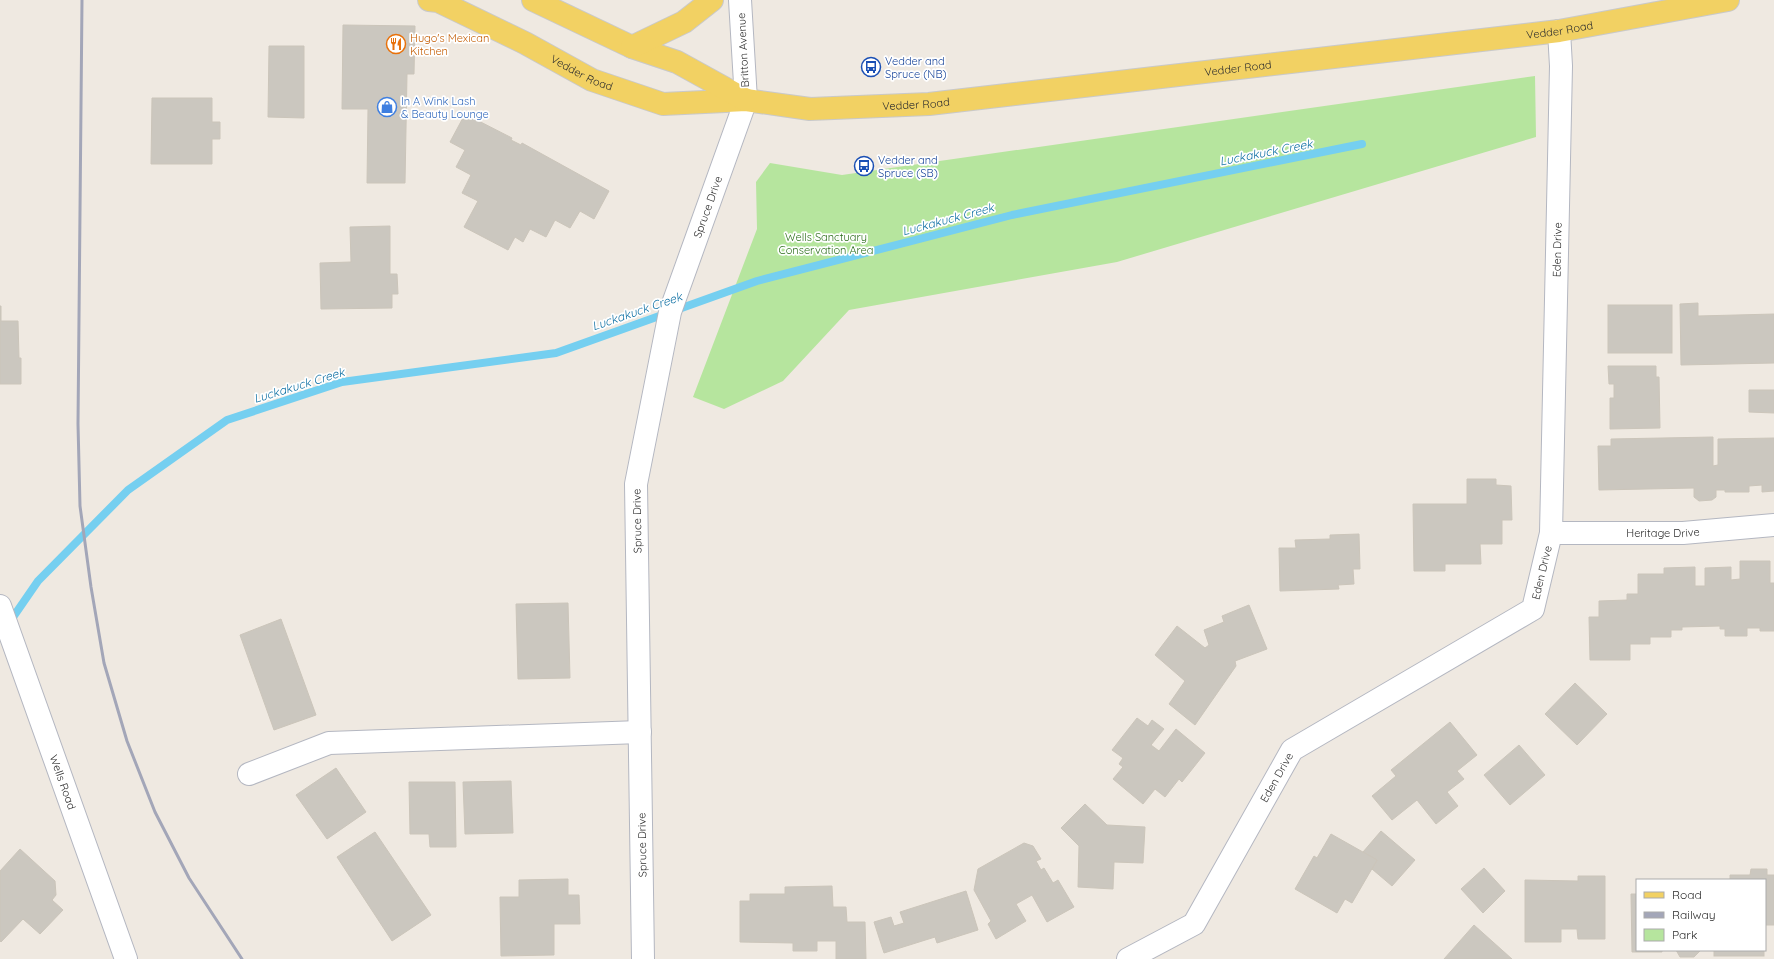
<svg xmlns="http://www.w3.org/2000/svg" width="1774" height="959" font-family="Quicksand,sans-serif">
	<rect width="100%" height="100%" fill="#efe9e1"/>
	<polygon fill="#b6e59e" points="1535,76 1536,137 1117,262 849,310 783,381 724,409 693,397 757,229 756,182 770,163 842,175"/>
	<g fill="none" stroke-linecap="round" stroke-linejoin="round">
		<polyline stroke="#75cff0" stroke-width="8" points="9,623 38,581 128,490 227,420 342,382 556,353 757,281 1012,215 1362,144"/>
	</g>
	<g fill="#cbc7bf" stroke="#cbc5ba">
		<polygon points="343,25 415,26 414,74 407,74 405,183 367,183 368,109 342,109"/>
		<polygon points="269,46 304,46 304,118 268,117"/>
		<polygon points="152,98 212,98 212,122 220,122 220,139 212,139 212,164 151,164"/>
		<polygon points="465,114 512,138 511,140 521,145 522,143 609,191 594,219 580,211 570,228 555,220 546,237 530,229 523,242 515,237 508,250 464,227 478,201 462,193 471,175 456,167 465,150 450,142"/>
		<polygon points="390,226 390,274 397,274 398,294 392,294 392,308 321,309 320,263 351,262 350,227"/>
		<polygon points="1698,303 1698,316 1774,314 1774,363 1681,365 1680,304"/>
		<rect x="1608" y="305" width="64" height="48"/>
		<polygon points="0,306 1,306 1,321 18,321 19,358 21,358 21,384 0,384"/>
		<polygon points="1608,366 1656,366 1656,377 1659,377 1660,428 1610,429 1610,398 1614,398 1614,384 1609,384"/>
		<polygon points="1749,390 1774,390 1774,413 1749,412"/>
		<polygon points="1713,437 1713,466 1718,465 1718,439 1774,438 1774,491 1762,492 1762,485 1749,486 1749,492 1725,492 1725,490 1716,490 1716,497 1712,500 1699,501 1694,497 1694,488 1599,490 1598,446 1611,446 1611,439"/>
		<polygon points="1467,479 1496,479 1496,485 1511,486 1512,520 1502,520 1502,544 1480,544 1481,564 1445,564 1445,571 1414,571 1413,504 1467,504"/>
		<polygon points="1359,534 1360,569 1353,569 1354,584 1338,585 1339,589 1280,591 1279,548 1296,548 1295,540 1330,539 1330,535"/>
		<polygon points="1740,561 1770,561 1770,583 1774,583 1774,631 1760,631 1760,628 1747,628 1747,636 1725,636 1725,629 1720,629 1720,626 1682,627 1682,630 1671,630 1671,637 1650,637 1650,644 1630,644 1630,660 1590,660 1589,617 1599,617 1599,601 1627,600 1627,594 1638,594 1638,574 1664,574 1664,568 1695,567 1695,586 1705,586 1705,568 1731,567 1731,580 1740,579"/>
		<polygon points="568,603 570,678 518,679 516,604"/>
		<polygon points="1249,605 1267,649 1235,661 1236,666 1195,725 1169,704 1185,681 1155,655 1177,626 1205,648 1209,645 1204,630 1224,622 1222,616"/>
		<polygon points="281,619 316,715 274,730 240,635"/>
		<polygon points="1575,683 1607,714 1577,745 1545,714"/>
		<polygon points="1137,718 1148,726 1152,720 1164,729 1151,745 1159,751 1176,729 1205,753 1182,782 1179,779 1165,797 1155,789 1143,804 1113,779 1123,767 1119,764 1123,758 1112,750"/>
		<polygon points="1450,722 1477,755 1457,771 1464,779 1447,792 1458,806 1436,824 1417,800 1392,820 1372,796 1396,776 1391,770"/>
		<polygon points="1519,745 1545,775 1510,805 1484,775"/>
		<polygon points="336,768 366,812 327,839 296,795"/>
		<polygon points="511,781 513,833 465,834 463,782"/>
		<polygon points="409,782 455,782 456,847 430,847 429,834 410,834"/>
		<polygon points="1085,804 1107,825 1145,827 1143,863 1114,862 1113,889 1078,887 1079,846 1061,828"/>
		<polygon points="1381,831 1415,860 1392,886 1372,869 1377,860 1363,852"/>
		<polygon points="375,832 431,915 392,941 337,857"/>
		<polygon points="1331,834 1377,860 1352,903 1345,899 1337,913 1295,889 1314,856 1317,858"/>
		<polygon points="1024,843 1033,846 1041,859 1036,861 1041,870 1044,868 1053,883 1058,880 1074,907 1047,922 1032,895 1016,904 1026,921 996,939 988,924 991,921 974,890 978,869"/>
		<polygon points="20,849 55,881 56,895 52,900 63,910 40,934 23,919 1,942 0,941 0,871"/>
		<polygon points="1484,868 1505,891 1483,913 1461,889"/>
		<polygon points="1751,869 1767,869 1767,875 1774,875 1774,925 1765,925 1765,880 1730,880 1730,875 1750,875"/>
		<polygon points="1578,876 1605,876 1605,939 1578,939 1577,929 1561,929 1561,942 1525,942 1525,880 1578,881"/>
		<polygon points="568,879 568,895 579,895 580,924 554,924 554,955 501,956 500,897 519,897 519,880"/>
		<polygon points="832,886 833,907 846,907 847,922 865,922 866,959 836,959 836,941 817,941 817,951 793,951 793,943 740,942 740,901 750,901 750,894 785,894 785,887"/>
		<polygon points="966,891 978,930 937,943 935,937 884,953 874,922 891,917 894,926 904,923 900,912"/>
		<polygon points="1631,894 1637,894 1637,950 1662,950 1662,952 1632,952"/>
		<polygon points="1474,925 1512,959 1444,959"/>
		<polygon points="1676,950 1700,950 1700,951 1694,957 1680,957"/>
		<rect x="1714" y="950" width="50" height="6"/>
	</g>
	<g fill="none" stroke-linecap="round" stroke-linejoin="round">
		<g stroke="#b4b7c1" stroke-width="24">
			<g id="minor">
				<path id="s1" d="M1551 533H1683L1774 525"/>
				<path id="s2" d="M0 606 126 959"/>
				<polyline points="249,774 329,743 640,732"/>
				<path id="s3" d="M643 959 636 484 670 312 746 100 740 0"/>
				<path id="s4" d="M1128 959 1194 924 1292 750 1533 609 1551 533 1561 66 1559 31"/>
			</g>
		</g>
		<g stroke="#c9c9c9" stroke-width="24">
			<g id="major">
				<path id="s5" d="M429 0 438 1 525 43 592 80 663 104 746 100 810 109 929 104 1559 31 1728 0"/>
				<polyline points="533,0 632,47 677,62 746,100"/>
				<polyline points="632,47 684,22 712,0"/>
			</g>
		</g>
		<use href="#minor" stroke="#fff" stroke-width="22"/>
		<use href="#major" stroke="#f2d163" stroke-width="22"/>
		<polyline stroke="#a3a6b8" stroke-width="3" points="82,0 78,424 80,506 91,587 104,663 127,741 155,812 189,878 242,959"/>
	</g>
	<defs>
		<g id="restaurant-ring" transform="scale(1)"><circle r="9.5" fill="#fff" stroke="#e8710a" stroke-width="1.5"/><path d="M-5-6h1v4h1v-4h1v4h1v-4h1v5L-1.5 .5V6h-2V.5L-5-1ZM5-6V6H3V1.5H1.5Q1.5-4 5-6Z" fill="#e8710a"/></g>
		<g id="bus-ring" transform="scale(1)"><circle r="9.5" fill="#fff" stroke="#1a4fb4" stroke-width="1.5"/><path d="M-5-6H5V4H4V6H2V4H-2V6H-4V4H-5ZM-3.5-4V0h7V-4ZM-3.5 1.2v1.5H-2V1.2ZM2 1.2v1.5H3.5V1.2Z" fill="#1a4fb4"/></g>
		<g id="shop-ring" transform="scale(1)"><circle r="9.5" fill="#fff" stroke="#3f7fe0" stroke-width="1.5"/><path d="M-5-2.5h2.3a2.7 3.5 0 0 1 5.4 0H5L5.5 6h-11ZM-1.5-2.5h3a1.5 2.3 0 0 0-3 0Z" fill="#3f7fe0"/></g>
	</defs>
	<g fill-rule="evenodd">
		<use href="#restaurant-ring" x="396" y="44"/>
		<use href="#bus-ring" x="871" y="67"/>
		<use href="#shop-ring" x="387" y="107"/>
		<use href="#bus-ring" x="864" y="166"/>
	</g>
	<g text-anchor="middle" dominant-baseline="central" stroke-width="3.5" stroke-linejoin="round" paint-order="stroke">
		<g font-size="11" fill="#2e2e2e" stroke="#fff">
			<text stroke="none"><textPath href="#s5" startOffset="1159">Vedder Road</textPath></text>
			<text transform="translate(743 50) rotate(-93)">Britton Avenue</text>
			<text stroke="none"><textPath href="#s5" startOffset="835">Vedder Road</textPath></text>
			<text stroke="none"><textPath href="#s5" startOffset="170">Vedder Road</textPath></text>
			<text stroke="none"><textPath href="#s5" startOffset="511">Vedder Road</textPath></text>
			<text stroke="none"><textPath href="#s3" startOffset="762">Spruce Drive</textPath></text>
			<text stroke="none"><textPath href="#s4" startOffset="915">Eden Drive</textPath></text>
			<text transform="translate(637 521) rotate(-91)">Spruce Drive</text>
			<text stroke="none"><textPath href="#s1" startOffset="112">Heritage Drive</textPath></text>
			<text stroke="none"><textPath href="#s4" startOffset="591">Eden Drive</textPath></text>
			<text stroke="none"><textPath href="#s4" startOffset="243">Eden Drive</textPath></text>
			<text stroke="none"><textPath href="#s2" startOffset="187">Wells Road</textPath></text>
			<text transform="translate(642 845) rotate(-91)">Spruce Drive</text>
		</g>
		<g font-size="11" fill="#c56008" stroke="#fff" text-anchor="start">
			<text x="410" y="38">Hugo's Mexican<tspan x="410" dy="13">Kitchen</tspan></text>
		</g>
		<g font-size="11" fill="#164399" stroke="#fff" text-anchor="start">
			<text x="885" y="61">Vedder and<tspan x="885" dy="13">Spruce (NB)</tspan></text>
			<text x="878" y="160">Vedder and<tspan x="878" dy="13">Spruce (SB)</tspan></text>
		</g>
		<g font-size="11" fill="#366cbe" stroke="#fff" text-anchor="start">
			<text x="401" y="101">In A Wink Lash<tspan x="401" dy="13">&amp; Beauty Lounge</tspan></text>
		</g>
		<g font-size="11" fill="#2c6e1b" stroke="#fff">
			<text x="826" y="237">Wells Sanctuary<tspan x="826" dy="13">Conservation Area</tspan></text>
		</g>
		<g font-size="12" font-style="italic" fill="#0d6fa3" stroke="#fff">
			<text transform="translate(1266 152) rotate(-11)">Luckakuck Creek</text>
			<text transform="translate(948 219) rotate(-15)">Luckakuck Creek</text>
			<text transform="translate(637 311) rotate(-19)">Luckakuck Creek</text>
			<text transform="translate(299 385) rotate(-17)">Luckakuck Creek</text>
		</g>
	</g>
	<rect x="1636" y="879" width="130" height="72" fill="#ffffff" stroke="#ababab"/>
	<rect x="1644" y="892" width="20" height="6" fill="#f2d163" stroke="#ababab"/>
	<text x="1672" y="899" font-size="12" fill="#2e2e2e">Road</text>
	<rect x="1644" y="912" width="20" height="6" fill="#a3a6b8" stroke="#ababab"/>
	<text x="1672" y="919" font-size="12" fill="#2e2e2e">Railway</text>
	<rect x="1644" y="929" width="20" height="12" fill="#b6e59e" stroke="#ababab"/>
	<text x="1672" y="939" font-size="12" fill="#2e2e2e">Park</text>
</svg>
